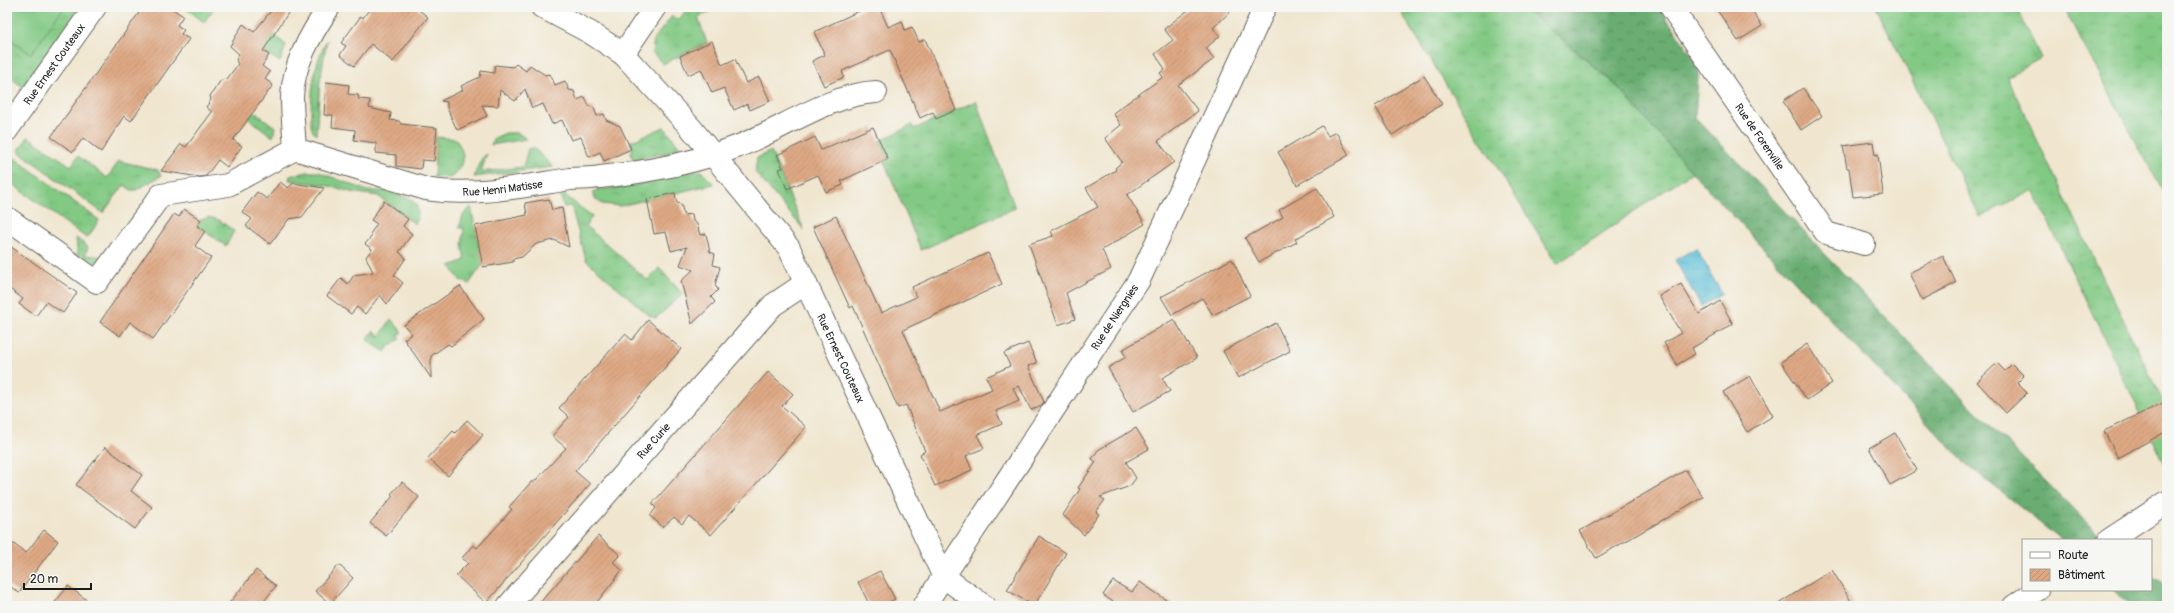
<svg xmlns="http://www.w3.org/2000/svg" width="2174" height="613" font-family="Pangolin,sans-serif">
	<defs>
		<pattern id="grass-tufts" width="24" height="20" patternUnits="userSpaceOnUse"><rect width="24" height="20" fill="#82c984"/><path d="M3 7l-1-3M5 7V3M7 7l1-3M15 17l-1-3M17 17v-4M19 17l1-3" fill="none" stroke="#70ac71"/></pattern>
		<pattern id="forest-crowns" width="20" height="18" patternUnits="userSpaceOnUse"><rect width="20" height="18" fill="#69ad72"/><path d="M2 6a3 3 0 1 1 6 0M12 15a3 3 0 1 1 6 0" fill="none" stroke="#568c5d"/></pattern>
		<pattern id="water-ripples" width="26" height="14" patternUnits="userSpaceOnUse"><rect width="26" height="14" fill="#59bed7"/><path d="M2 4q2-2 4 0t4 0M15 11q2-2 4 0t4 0" fill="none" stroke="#499aae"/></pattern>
		<pattern id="building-hatch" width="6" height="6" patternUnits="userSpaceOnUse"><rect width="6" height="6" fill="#dea884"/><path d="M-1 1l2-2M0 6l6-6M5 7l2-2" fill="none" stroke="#be9071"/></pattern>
	</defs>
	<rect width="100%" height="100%" fill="#f6f6f2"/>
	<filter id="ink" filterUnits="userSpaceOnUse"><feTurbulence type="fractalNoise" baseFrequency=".025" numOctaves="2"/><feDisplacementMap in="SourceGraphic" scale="8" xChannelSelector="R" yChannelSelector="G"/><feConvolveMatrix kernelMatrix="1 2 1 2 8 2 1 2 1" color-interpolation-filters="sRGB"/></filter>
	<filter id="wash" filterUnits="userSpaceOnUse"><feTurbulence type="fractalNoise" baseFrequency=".012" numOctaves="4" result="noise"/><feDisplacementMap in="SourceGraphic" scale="16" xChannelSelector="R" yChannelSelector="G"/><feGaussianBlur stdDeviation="0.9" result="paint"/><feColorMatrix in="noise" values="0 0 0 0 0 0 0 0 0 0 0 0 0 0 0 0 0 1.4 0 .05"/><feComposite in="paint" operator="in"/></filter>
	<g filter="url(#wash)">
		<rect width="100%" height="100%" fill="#f0e6cf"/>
		<g fill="url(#grass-tufts)" stroke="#4f7250">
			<polygon points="7,7 80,7 23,87 7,75"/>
			<polygon points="184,7 215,7 204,22"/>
			<polygon points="688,7 721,7 698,17 707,43 663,64 652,52 654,39 672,16 679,20"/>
			<polygon points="1398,7 1523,7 1615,84 1692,172 1557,264"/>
			<polygon points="1876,7 2016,7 2041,58 2007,77 2167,411 2167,469 2033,190 1980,217"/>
			<polygon points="2063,7 2167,7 2167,108 2161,112 2167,122 2167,199"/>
			<polygon points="273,34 286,45 280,62 263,51"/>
			<path d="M327 40 320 81 316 135 313 132 311 125C311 95 312 67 327 40Z"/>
			<polygon points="976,101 1015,208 921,250 884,161 888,159 880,141 912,125 914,129"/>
			<polygon points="248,107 275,127 273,137 243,114"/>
			<polygon points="664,127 680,147 670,152 633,160 631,153 633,148 630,142"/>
			<polygon points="506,133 518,133 527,139 491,145 494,138"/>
			<polygon points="28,137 71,166 78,156 107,178 119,161 158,170 161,176 136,190 131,190 124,185 103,213 18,151"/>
			<path d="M436 137 456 139C466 156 467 165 450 178L434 177Z"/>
			<path d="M534 148 553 167 474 177C477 169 479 159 487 154L481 172 523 167 528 149Z"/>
			<polygon points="771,151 804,230 755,172 757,158"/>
			<polygon points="13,157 99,220 89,236 85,237 7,180 7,166"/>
			<polygon points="701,171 714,184 620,206 602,204 593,197 593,193 596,190 637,185 687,172"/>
			<polygon points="307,172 319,172 368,191 386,191 396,194 411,199 417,205 418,219 415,224 378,196 351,192 325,185 289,180 290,176"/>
			<polygon points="559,191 592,216 586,226 647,280 659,268 683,294 656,318 650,316 586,260 571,206 564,207"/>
			<polygon points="471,207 483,264 469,284 460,280 450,266 465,260 462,245 464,228 459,228 463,215"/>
			<polygon points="209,217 219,220 234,231 226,246 197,226 201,220"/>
			<polygon points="76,238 88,247 85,255 104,257 90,266 78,260"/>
			<polygon points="391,319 402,332 398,335 400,339 389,346 385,352 367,340 373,331 380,336"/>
		</g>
		<g fill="url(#forest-crowns)" stroke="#426447">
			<polygon points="1523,7 1659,7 1699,66 1695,117 1936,371 2104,540 2061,540 1965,463 1692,172 1615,84"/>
			<polygon points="2151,576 2167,586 2167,606 2131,606 2114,590 2151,590"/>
		</g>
		<polygon fill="#82c984" stroke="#4f7250" points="13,7 64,7 31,54 7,37 7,16"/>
		<polygon fill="url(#water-ripples)" stroke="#3a6d7a" points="1696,248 1722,294 1701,306 1675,260"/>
		<g id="blocks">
			<g fill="url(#building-hatch)">
				<polygon points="143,7 170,7 183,16 177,25 184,30 181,34 189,39 131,121 124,116 101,152 83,138 73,152 51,137"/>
				<polygon points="274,7 292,7 263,51 269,55 262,66 270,72 265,79 273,85 233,140 242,146 227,167 218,160 206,176 200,177 161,171 181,144 186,147 212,112 206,107 211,100 210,96 221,80 227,79 238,64 236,60 239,54 230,46 243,24 254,32"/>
				<polygon points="371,7 415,7 428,17 393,62 371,44 354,66 340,55 346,46 341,43 361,16 363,18"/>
				<polygon points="868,7 879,7 888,27 902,21 905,30 912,27 919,42 925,39 956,110 936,119 933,112 920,118 890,50 842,71 844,77 824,86 812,61 825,55 814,32"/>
				<polygon points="1192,7 1235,7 1213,28 1220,36 1206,48 1214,59 1178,85 1198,111 1158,141 1174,162 1127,195 1145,224 1102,250 1111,269 1066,293 1075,319 1058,325 1029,244 1053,236 1051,231 1098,207 1086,188 1116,170 1115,168 1122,162 1105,138 1121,125 1113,113 1163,77 1160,73 1165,69 1155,54 1173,40 1164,29"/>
				<polygon points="1715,7 1750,7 1762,26 1738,41"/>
				<polygon points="712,41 722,65 735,59 746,83 759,77 770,101 750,110 747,104 734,110 724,88 712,93 701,69 688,75 680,56"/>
				<polygon points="516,64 526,71 530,65 545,75 550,74 555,85 565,81 569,90 574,91 577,100 585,97 589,106 594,108 597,116 604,114 606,120 620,126 631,149 604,161 600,152 589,157 581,137 571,140 562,120 552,124 543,104 532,108 525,89 515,101 500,90 498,106 482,105 487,116 457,130 447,108 447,102 441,101 463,90 461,86 480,77 481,71 494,73 495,65 513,67"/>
				<polygon points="1424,76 1442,104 1392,135 1375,106"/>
				<polygon points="326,82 349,85 348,94 358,95 359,99 370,100 369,108 391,113 390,120 399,121 401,124 437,128 434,161 422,160 421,169 396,166 396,155 376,153 376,143 354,140 355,130 332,127 333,115 324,115"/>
				<polygon points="1803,88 1822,116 1801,130 1783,101"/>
				<polygon points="1322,126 1328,136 1336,132 1349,155 1297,185 1278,152"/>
				<polygon points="873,127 888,159 841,181 843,185 826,192 818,175 787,189 779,169 783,168 777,155 815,137 821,150"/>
				<polygon points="1873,142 1875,155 1878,154 1883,194 1853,197 1849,168 1847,168 1843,146"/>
				<polygon points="280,182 288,188 293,183 324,188 302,217 289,219 270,244 246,226 252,219 242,212 257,192 267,199"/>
				<polygon points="1317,188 1334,217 1295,239 1297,242 1259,262 1245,238 1283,217 1279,210"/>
				<polygon points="675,193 677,203 681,204 684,215 692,214 693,221 697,224 700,235 706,234 710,252 715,254 713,265 720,267 715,285 718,290 711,297 715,302 692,324 681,281 693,270 680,265 687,247 671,251 666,232 654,234 647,199"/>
				<polygon points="549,199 552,210 562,208 569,247 554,240 536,244 522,257 513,259 513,262 483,267 475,226 527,215 525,203"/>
				<polygon points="384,201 408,219 403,226 412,234 399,252 406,258 394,275 403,283 387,304 380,295 365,314 357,307 351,314 327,296 341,278 348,284 354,275 373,272 366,257 372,249 365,244 372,236 370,234 377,224 371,220"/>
				<polygon points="184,209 201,220 197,226 205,231 195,246 211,258 153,339 130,322 120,336 100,322 174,214 179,217"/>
				<polygon points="836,216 881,313 916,297 912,287 988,253 1002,284 903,330 940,412 992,389 986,377 1010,366 1004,353 1028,343 1037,363 1028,366 1044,402 1041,405 1031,410 1019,386 1013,388 1019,401 996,411 1002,424 977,435 984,448 966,456 972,470 935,486 920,454 925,451 906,405 898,408 853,306 850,308 813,227"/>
				<polygon points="7,244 77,293 63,313 46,302 36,316 19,304 23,299 7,287"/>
				<polygon points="1943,256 1956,283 1922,300 1909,273"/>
				<polygon points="1232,259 1250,296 1213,315 1202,298 1172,315 1161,297"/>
				<polygon points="1681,284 1699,314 1720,301 1733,324 1692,348 1695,354 1677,365 1664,343 1681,333 1659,296"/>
				<polygon points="460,286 484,319 451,346 448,344 431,356 431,378 404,339 412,334 404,325"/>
				<polygon points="1174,319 1197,358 1162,378 1170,391 1133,412 1108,368 1126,357 1122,350"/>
				<polygon points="648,320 681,349 575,471 590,484 486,603 456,575 468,563 462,558 473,545 477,548 501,522 512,509 509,507 532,481 533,483 566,448 552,436 569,417 559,408 625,334 632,340"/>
				<polygon points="1276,323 1290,351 1238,378 1223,351"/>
				<polygon points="1807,344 1832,383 1807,400 1781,362"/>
				<polygon points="1997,363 2005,371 2012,364 2024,376 2017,383 2027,393 2006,413 1977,382"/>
				<polygon points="768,372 793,394 782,406 806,427 711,535 689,516 682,524 674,517 663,527 650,516 656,508 652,504"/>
				<polygon points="1750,376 1773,416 1747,432 1723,392"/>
				<polygon points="2167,401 2167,431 2118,458 2104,431"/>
				<polygon points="467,420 483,435 448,476 428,458 453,431 455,433"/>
				<polygon points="1136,428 1149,449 1126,462 1136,478 1130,486 1100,497 1105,500 1096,512 1099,514 1084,535 1063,515 1080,489 1078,488 1096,462 1092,459 1098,450"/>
				<polygon points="1895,433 1917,470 1890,485 1869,448"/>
				<polygon points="105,447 142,475 131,491 152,507 135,529 76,485"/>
				<polygon points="1686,470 1703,497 1596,558 1580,531"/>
				<polygon points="402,482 419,497 386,536 370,523 393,496 391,494"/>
				<polygon points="44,530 58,541 19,593 7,584 7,539 26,553"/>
				<polygon points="598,536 620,555 613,562 622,570 594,606 537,606"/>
				<polygon points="1039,536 1066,553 1034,606 1007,590"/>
				<polygon points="339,565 353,578 330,604 315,591"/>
				<polygon points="256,570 276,586 260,606 227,606"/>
				<polygon points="1832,570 1854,606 1775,606"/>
				<polygon points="880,571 895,599 882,606 870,606 858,582"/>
				<polygon points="1113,581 1132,592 1140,582 1175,606 1119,606 1103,595"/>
				<polygon points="68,586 95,606 52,606"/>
			</g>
		</g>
	</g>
	<g filter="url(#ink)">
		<use href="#blocks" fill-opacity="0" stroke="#66635b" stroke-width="1"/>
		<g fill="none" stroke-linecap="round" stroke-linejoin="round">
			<g stroke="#66635b" stroke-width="24">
				<g id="minor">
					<path id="s1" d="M542 7 591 33 623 54 691 128 789 248 944 577 984 606"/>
					<path id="s2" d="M1671 7 1826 233 1864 244"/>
					<polyline points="623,54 655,7"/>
					<path id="s3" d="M7 130 95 7"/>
					<path d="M295 149C294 132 292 114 292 97 293 64 311 34 329 7"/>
					<path id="s4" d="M7 218 97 282 161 195 228 185 295 149 426 189C473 197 523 186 570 179 580 178 590 179 600 177 647 172 695 163 739 146 782 129 831 94 876 92"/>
					<polyline points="2109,540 2167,502"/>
					<path id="s5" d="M508 606 773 305 806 283"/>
					<path id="s6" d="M924 606 1139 280 1265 7"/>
					<polyline points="2014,606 2037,590"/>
				</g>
			</g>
			<use href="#minor" stroke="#fff" stroke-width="22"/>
		</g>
	</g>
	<g text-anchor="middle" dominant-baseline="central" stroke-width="3" stroke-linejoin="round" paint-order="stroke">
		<g font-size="11" fill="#1c1c1c" stroke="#f6f6f2">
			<text stroke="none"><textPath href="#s3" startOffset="81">Rue Ernest Couteaux</textPath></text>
			<text stroke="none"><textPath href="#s2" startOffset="157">Rue de Forenville</textPath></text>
			<text stroke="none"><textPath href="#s4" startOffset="576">Rue Henri Matisse</textPath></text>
			<text stroke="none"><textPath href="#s6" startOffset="346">Rue de Niergnies</textPath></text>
			<text stroke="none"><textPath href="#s1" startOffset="471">Rue Ernest Couteaux</textPath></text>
			<text stroke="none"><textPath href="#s5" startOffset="220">Rue Curie</textPath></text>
		</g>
	</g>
	<rect width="2174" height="613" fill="none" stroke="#f6f6f2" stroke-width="24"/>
	<rect x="2022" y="539" width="130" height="52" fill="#f6f6f2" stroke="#9f9f9c"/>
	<rect x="2030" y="552" width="20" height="6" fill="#ffffff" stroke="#9f9f9c"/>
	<text x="2058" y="559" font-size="12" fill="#1c1c1c">Route</text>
	<rect x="2030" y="569" width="20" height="12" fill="url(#building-hatch)" stroke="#9f9f9c"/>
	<text x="2058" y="579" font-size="12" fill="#1c1c1c">Bâtiment</text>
	<path d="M24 583v6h67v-6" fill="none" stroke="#1c1c1c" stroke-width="2"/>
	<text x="30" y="583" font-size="12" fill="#1c1c1c" stroke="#f6f6f2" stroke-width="3" paint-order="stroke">20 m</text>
</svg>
